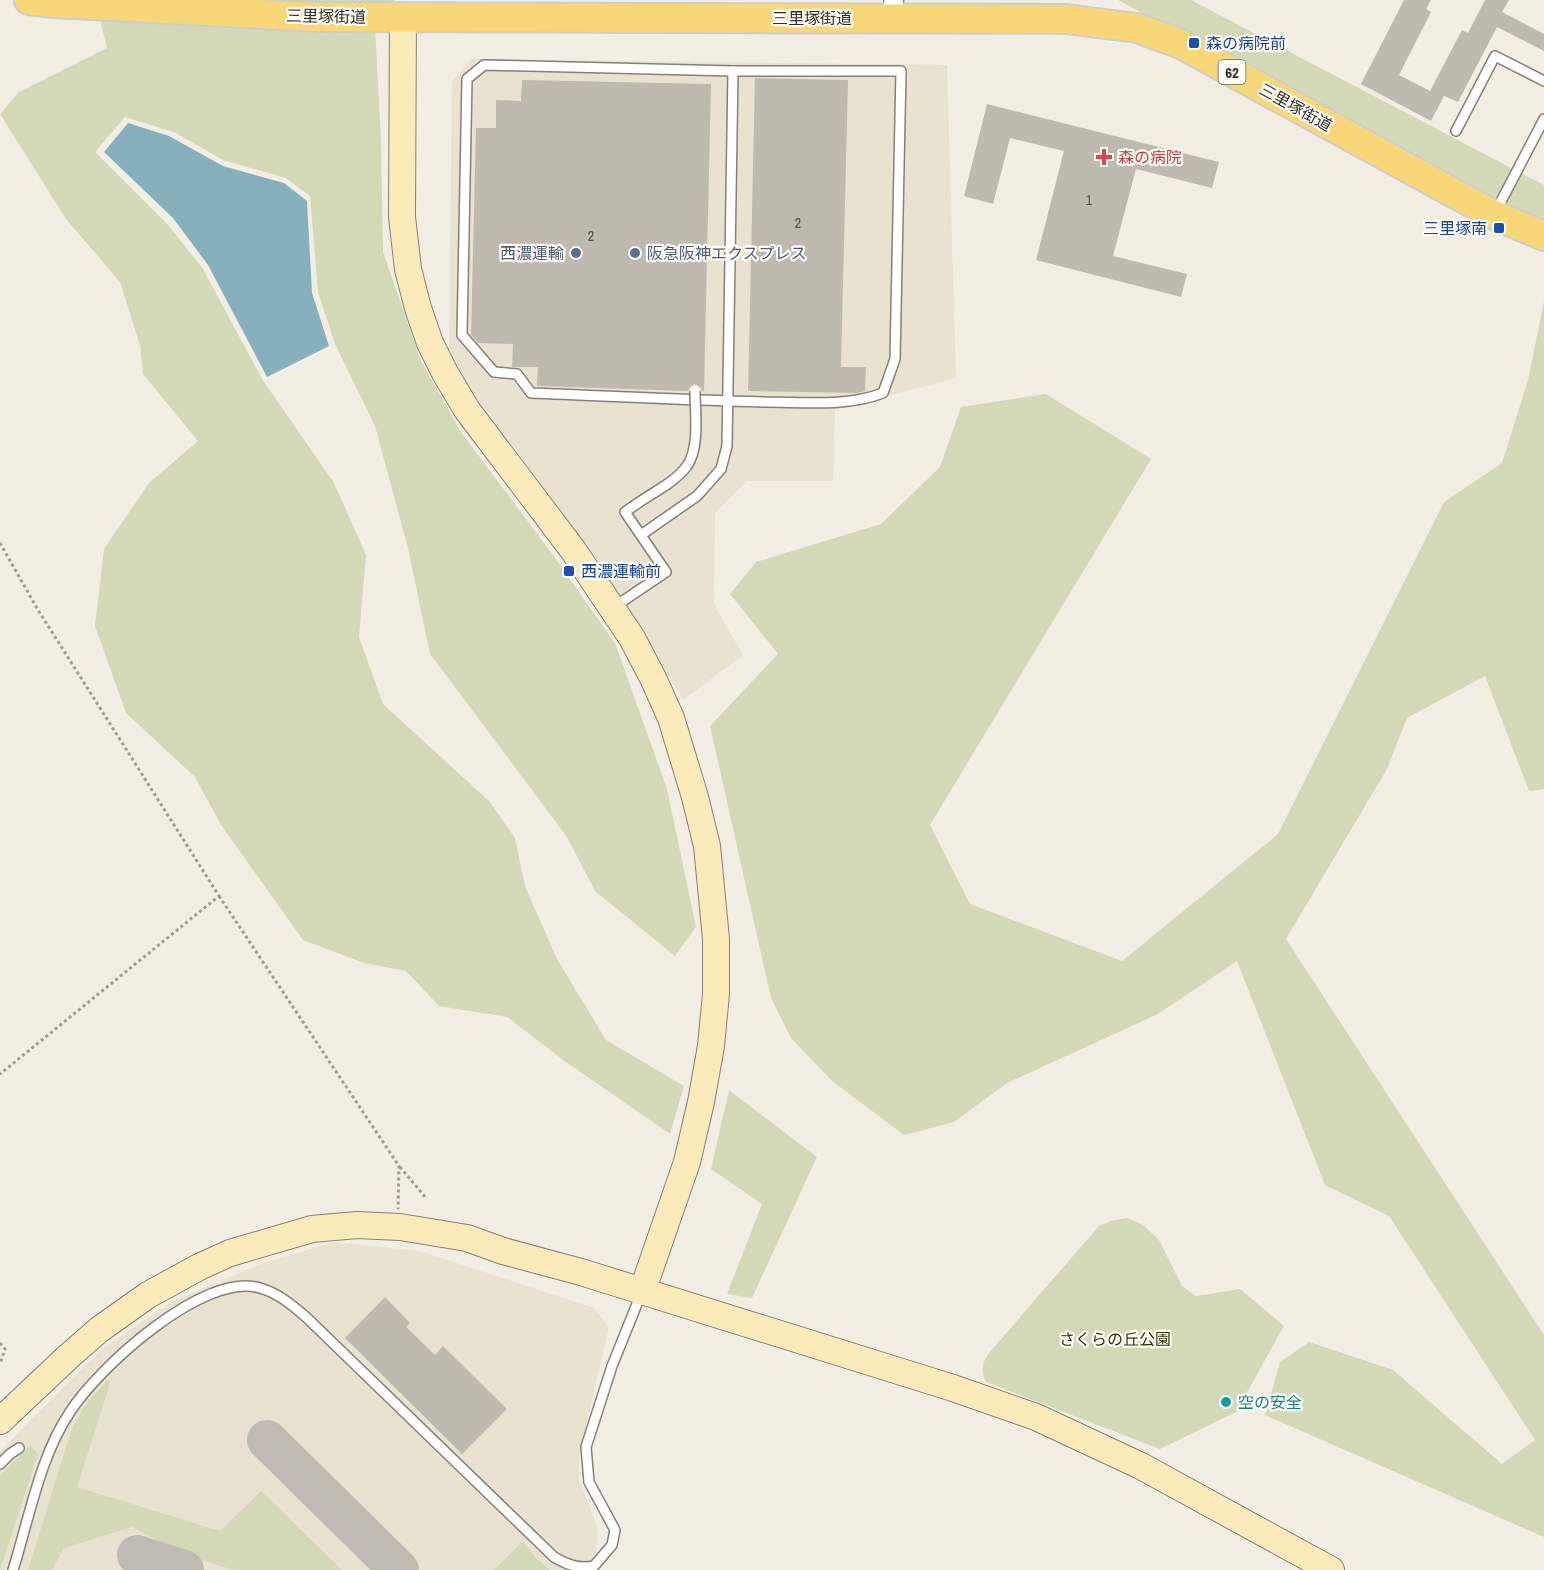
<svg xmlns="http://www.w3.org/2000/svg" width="1544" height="1570" font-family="'Archivo Narrow','Noto Sans JP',sans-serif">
	<rect width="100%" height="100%" fill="#f3eee3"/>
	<g fill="#eae2d1">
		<polygon points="471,59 947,65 956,378 835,410 833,481 747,481 715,513 714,604 743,655 683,700 640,626 576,531 467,385 449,345 452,81"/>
		<polygon points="335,1242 420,1251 594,1308 609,1327 579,1457 579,1479 597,1526 598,1537 596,1551 586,1570 0,1570 0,1451 102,1349 171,1302 263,1263"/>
	</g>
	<g fill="#d3d9b7">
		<polygon points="54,0 396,0 374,9 381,140 383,252 421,361 461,432 550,551 615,643 667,789 696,927 675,956 595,891 567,837 430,654 408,548 375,426 335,344 318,292 310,196 286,178 223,160 174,132 125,117 95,152 169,226 203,269 262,379 334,483 366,555 359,637 383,704 490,802 515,838 525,886 557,959 606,1040 684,1086 670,1134 566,1062 507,1017 439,1006 406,971 364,963 303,940 221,825 195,777 126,713 95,626 104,549 149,483 198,441 143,374 140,345 120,282 66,219 0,114 19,92 107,48 99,15"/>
		<polygon points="1118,0 1191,0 1517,171 1544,185 1544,224 1509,210"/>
		<polygon points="1544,301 1544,789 1529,791 1485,676 1407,718 1387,769 1286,939 1544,1335 1544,1537 1265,1415 1280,1362 1309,1342 1393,1370 1502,1464 1535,1440 1389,1216 1325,1185 1237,961 1158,1014 1007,1083 954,1122 904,1135 832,1081 791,1038 771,998 710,726 778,654 730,594 756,562 881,524 940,467 961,407 1046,394 1151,459 930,825 970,904 1122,961 1278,834 1444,502 1502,463 1528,380"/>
		<polygon points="729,1090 817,1157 752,1298 727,1294 762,1204 711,1169"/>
		<path d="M1127 1218 1143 1225 1159 1240 1182 1286 1196 1296 1240 1289 1284 1326 1236 1412 1160 1449 986 1382C980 1370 982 1363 989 1353L1099 1226 1111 1221Z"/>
		<polygon points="110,1378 108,1390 77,1487 220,1531 261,1491 342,1570 233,1570 184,1554 132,1527 64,1548 52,1570 28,1570 72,1428 88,1401"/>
		<polygon points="30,1445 38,1454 0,1570 0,1476"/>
		<polygon points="523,1541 537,1559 550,1570 494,1570"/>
	</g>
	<polygon fill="#86b1bc" points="128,123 169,136 223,166 284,183 307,201 312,293 329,346 267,377 208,265 173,218 104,152"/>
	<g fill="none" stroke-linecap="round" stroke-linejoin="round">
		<g stroke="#bfbbb2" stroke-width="40">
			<polyline points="267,1440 399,1570"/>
			<polyline points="137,1555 184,1570"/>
		</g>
	</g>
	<g fill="#bebaaf">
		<polygon points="1404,0 1431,0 1426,9 1431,12 1399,75 1430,91 1462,30 1468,33 1485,0 1509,0 1502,12 1544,34 1544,51 1497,27 1458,102 1444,96 1431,121 1361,84"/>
		<polygon points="755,78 848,80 841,367 866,367 865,391 857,393 748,391"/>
		<polygon points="522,80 711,84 704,391 702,391 700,387 695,384 691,386 688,391 537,386 538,367 512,367 513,344 478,343 471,335 476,128 496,128 496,100 521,101"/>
		<polygon points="987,104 1219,162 1212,188 1136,169 1113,256 1187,274 1181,297 1036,260 1064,151 1010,138 993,204 964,196"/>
		<polygon points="385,1297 410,1323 406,1327 435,1355 443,1346 507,1409 462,1454 345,1338"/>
	</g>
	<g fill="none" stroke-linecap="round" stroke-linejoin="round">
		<g stroke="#858076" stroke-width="12">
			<g id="lane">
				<path d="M484 65 733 71H901L895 359 883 393C847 407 804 402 765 402 687 400 609 396 531 393L517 374 494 372 462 335 467 79Z"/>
				<polyline points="1456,131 1495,56 1544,81"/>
				<polyline points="1495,213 1544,119"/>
				<polyline points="641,535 697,496 721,469 727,446 733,71"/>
				<polyline points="614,607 666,572 625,512 638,503"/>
				<polyline points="0,1464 10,1454 19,1448"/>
				<path d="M13 1570C29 1519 40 1456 70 1412 98 1368 204 1271 260 1288 278 1293 292 1305 306 1317L554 1557C568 1565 578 1569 594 1566L612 1545 615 1530 589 1482 586 1447 612 1366 641 1294"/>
			</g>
		</g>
		<g stroke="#858076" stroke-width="21">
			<polyline id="street" points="890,18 894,0"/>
		</g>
		<g stroke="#858076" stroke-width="28">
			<g id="secondary">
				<polyline points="403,16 402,217 408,269 418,308 430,343 445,373 467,410 573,550 632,638 653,678 671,718 695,797 707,846 716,939 716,994 711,1046 701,1102 687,1162 642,1292"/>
				<polyline points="0,1421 70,1355 100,1329 148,1295 199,1267 230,1253 312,1229 357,1225 400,1227 467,1238 503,1251 581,1272 953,1388 1036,1417 1141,1466 1331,1570"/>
			</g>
		</g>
		<g stroke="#cdcdcc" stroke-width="32">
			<polyline id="primary" points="29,0 54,3 317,17 1066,19 1137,28 1181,44 1494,215 1544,236"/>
		</g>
		<g stroke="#9f9b93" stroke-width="3" stroke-dasharray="3 3" stroke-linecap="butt">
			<polyline points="0,543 38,610 219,896 0,1074"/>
			<polyline points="219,896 399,1166 398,1209"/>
			<polyline points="400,1167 426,1198"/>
			<polyline points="0,1343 5,1349 0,1364"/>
		</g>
		<use href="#lane" stroke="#fff" stroke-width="9"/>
		<use href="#street" stroke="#fff" stroke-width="18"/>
		<use href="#secondary" stroke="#fbebbb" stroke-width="26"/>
		<use href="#primary" stroke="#f7d777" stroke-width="28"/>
		<g stroke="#858076" stroke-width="12" stroke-linecap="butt">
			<path id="lane-bridge" d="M638 503C654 492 675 482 687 466 700 447 695 413 695 391"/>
		</g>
		<use href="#lane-bridge" stroke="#fff" stroke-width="9"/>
	</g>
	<g fill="#1a4fb4" stroke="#fffcf5" stroke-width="2">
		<rect x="1188" y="37" width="12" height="12" rx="3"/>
		<rect x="1493" y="222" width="12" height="12" rx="3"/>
		<rect x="563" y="565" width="12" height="12" rx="3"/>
	</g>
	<path fill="#e0444e" stroke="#fffcf5" stroke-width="2" d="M1101 148h6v6h6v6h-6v6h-6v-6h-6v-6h6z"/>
	<g fill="#5c6f8a" stroke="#fffcf5" stroke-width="2">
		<circle cx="576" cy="253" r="6"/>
		<circle cx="635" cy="253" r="6"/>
	</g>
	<circle fill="#0f9aa8" stroke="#fffcf5" stroke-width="2" cx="1226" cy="1402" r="6"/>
	<g text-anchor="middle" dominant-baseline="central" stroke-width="4.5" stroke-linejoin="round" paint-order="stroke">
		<g font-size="14" fill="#53504a">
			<text x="1089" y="200">1</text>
			<text x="798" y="223">2</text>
			<text x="591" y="236">2</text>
		</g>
		<rect fill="#fffcf5" stroke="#6d6b66" stroke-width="1.5" x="1218.5" y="60" width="27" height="24" rx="4.5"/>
		<g font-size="15" font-weight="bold" fill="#2f2d29">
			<text x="1232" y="72">62</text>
		</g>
		<g font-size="16" fill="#2f2d29" stroke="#fffcf5">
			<text transform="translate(326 16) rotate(1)">三里塚街道</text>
			<text x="812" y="18">三里塚街道</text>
			<text transform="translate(1296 107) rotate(29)">三里塚街道</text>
		</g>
		<g font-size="16" fill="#164399" stroke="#fffcf5" text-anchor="start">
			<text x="1206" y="43">森の病院前</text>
			<text x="1487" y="228" text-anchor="end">三里塚南</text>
			<text x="581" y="571">西濃運輸前</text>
		</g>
		<g font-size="16" fill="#be3a42" stroke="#fffcf5" text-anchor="start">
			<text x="1118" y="157">森の病院</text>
		</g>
		<g font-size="16" fill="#4e5e75" stroke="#fffcf5" text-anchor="end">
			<text x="564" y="253">西濃運輸</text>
			<text x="647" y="253" text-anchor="start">阪急阪神エクスプレス</text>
		</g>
		<g font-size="16" fill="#303408" stroke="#fffcf5">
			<text x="1115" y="1339">さくらの丘公園</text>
		</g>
		<g font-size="16" fill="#0d838f" stroke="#fffcf5" text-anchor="start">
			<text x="1238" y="1402">空の安全</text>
		</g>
	</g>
</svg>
